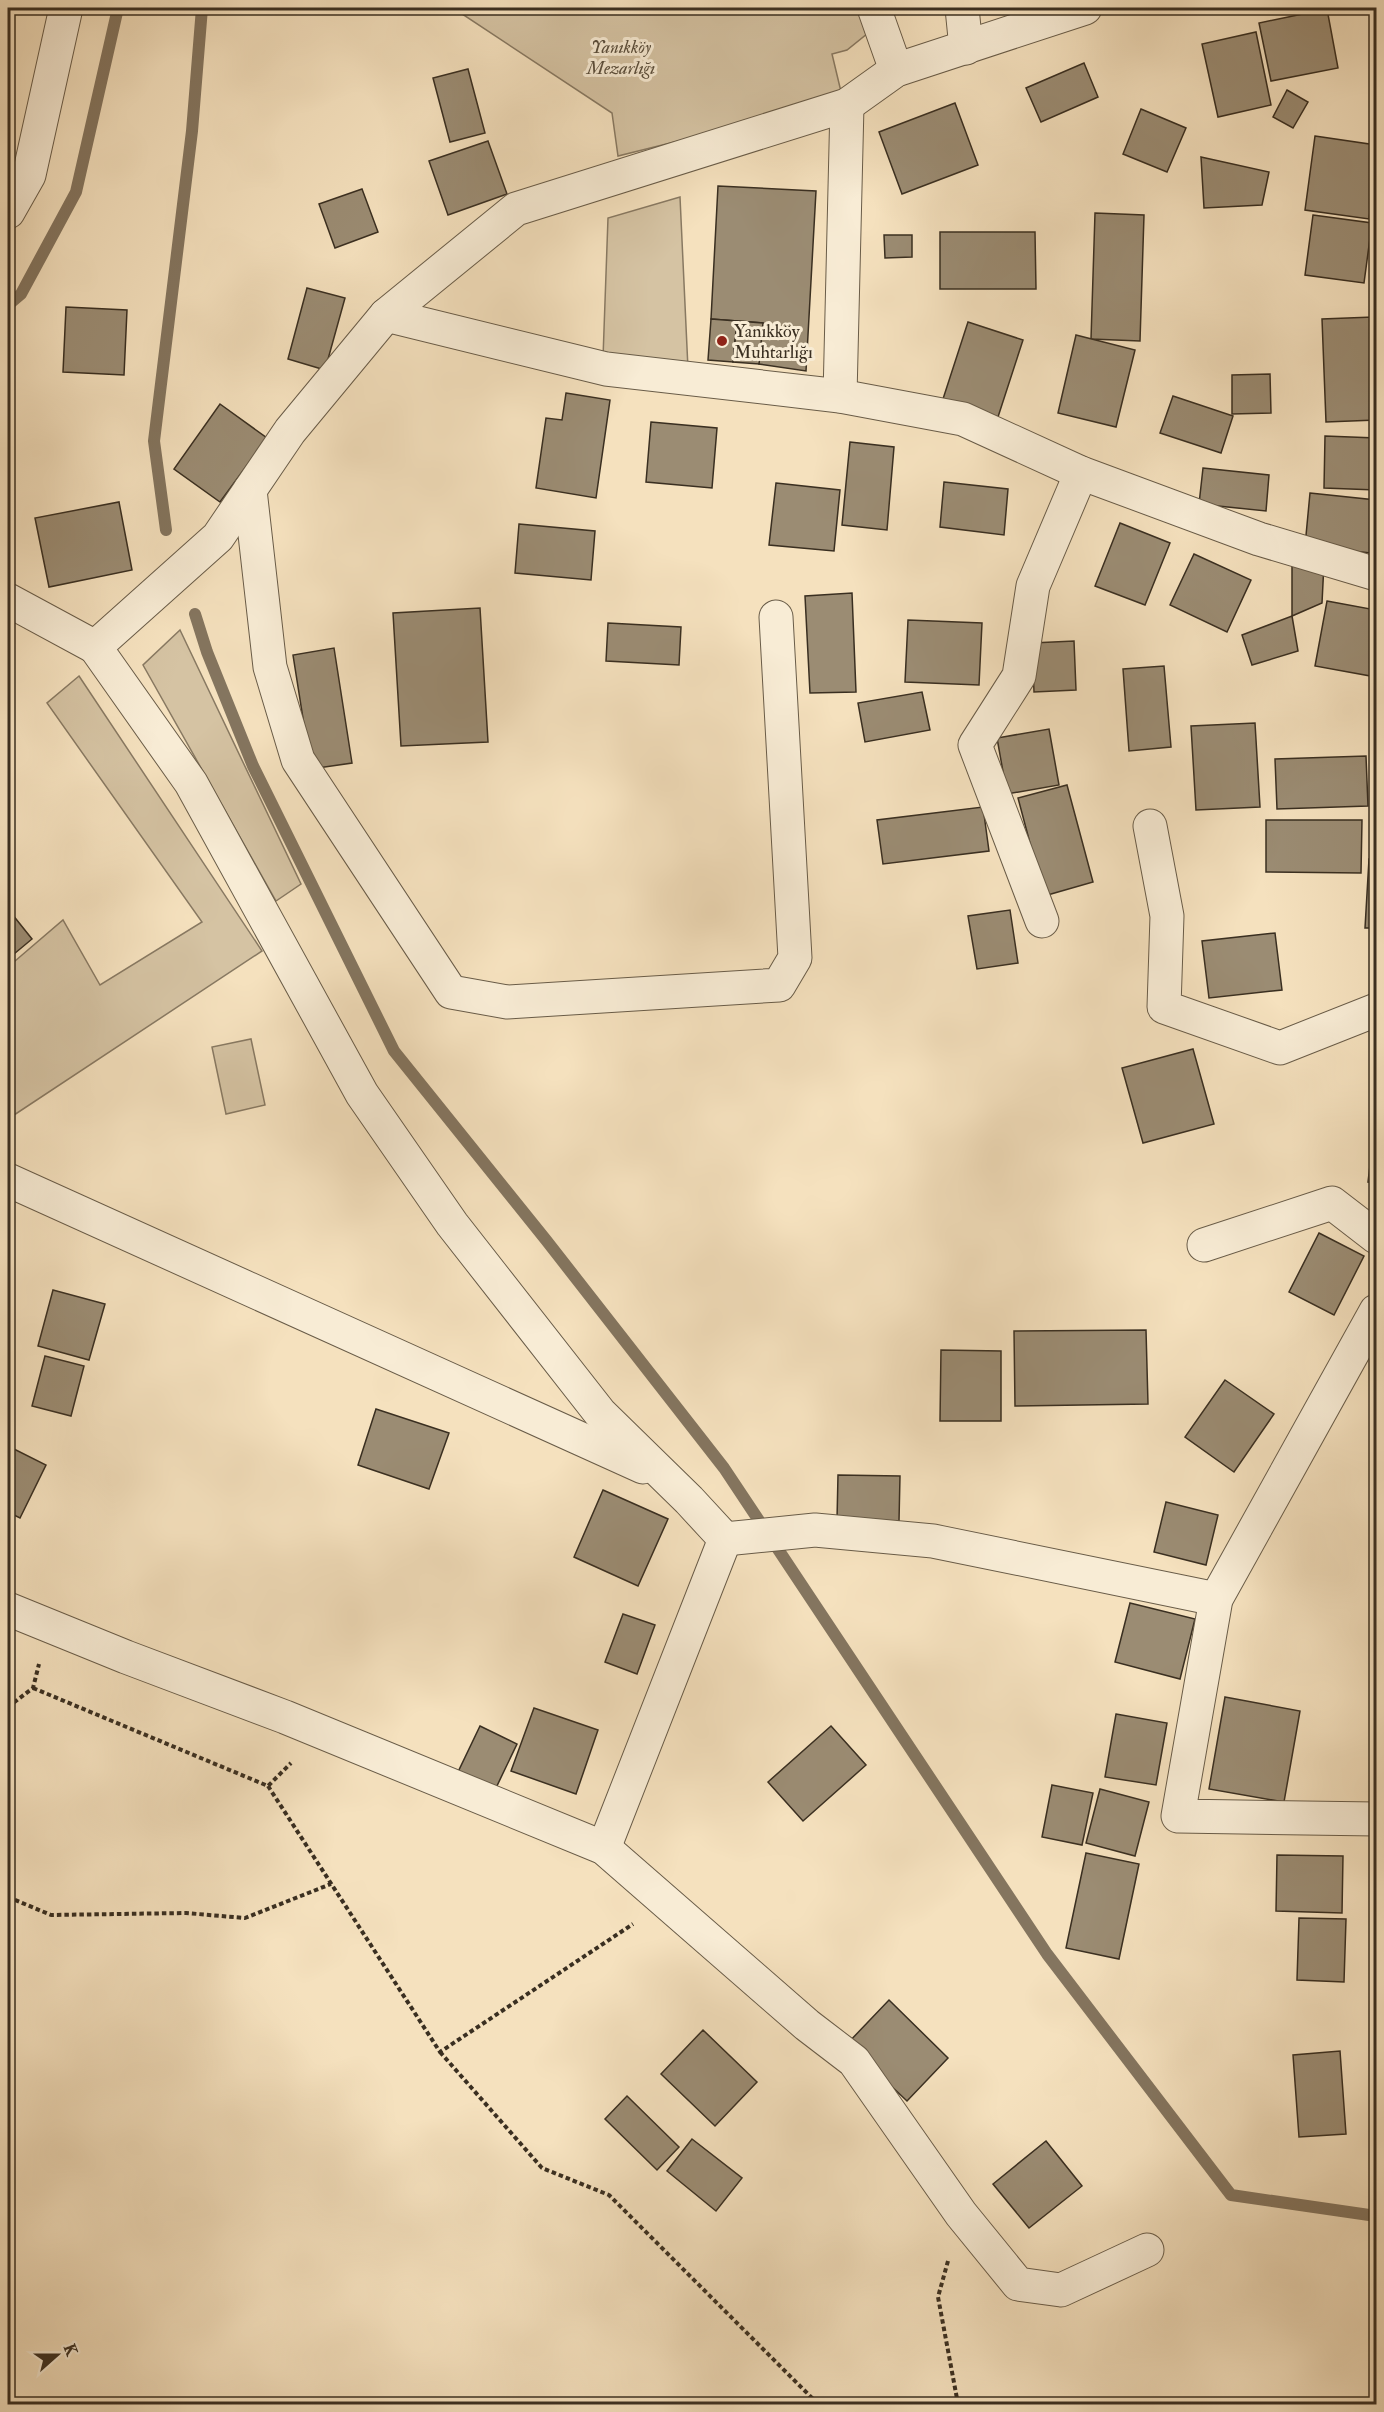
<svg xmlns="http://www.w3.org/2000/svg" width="1384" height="2412" font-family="'IM FELL Double Pica',serif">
	<rect width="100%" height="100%" fill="#f5e1be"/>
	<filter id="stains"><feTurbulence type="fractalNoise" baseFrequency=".00333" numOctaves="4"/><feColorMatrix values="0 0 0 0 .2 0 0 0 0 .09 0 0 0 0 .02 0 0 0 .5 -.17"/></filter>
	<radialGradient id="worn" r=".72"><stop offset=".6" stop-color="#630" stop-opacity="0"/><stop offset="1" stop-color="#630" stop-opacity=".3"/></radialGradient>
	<g fill="#d5c3a3" stroke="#887962" stroke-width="1.5">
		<polygon points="453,8 899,8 847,50 832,54 843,100 618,156 612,113"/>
		<polygon points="680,197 688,369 603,358 608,218"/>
		<polygon points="180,630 301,884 276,901 143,665"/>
		<polygon points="79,676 262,951 8,1119 8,967 63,920 100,985 202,922 47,703"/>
		<polygon points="251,1039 265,1105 226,1114 212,1047"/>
	</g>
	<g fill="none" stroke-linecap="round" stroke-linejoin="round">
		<g stroke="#84755f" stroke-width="12">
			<polyline points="8,305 21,294 76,192 118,8"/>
			<polyline points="166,530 154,441 192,131 202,8"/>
			<polyline points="195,614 207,652 253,766 394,1051 546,1240 724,1468 1047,1954 1231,2195 1376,2216"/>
		</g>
	</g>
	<g fill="#9b8c73" stroke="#3a2f21" stroke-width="1.5">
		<polygon points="1327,9 1338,68 1271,81 1259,23"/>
		<polygon points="1256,32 1271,105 1218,117 1202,44"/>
		<polygon points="1084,63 1098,97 1041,122 1026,88"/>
		<polygon points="468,69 485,133 450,142 433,78"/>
		<polygon points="1287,90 1308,102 1293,128 1273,117"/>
		<polygon points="955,103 978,165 902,194 879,132"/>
		<polygon points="1141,109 1186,128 1167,172 1123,154"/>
		<polygon points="1315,136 1376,145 1376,163 1369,219 1305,210"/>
		<polygon points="488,141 507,194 448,215 429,161"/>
		<polygon points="1201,157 1269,172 1262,205 1204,208"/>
		<polygon points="718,186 816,191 806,371 759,364 763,323 711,319"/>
		<polygon points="362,189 378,232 335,248 319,204"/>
		<polygon points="1095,213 1144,215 1140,341 1091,339"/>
		<polygon points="1313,215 1372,223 1364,283 1305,275"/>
		<polygon points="940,232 1035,232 1036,289 940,289"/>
		<polygon points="884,235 912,235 912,257 885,258"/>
		<polygon points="307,288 345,298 325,370 288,359"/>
		<polygon points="66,307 127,310 124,375 63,372"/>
		<polygon points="1373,317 1376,420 1326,422 1322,319"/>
		<polygon points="711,319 737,321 733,362 708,360"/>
		<polygon points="737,321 763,323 759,364 733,362"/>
		<polygon points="968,322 1023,340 997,420 942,402"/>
		<polygon points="1076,335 1135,350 1116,427 1058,413"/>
		<polygon points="1270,374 1271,413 1232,414 1232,375"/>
		<polygon points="566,393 610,400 596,498 536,488 546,418 562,420"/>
		<polygon points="1173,396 1233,416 1221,453 1160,433"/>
		<polygon points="220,404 267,438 220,502 174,469"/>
		<polygon points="651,422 717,428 712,488 646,482"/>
		<polygon points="1325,436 1376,438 1376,490 1324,488"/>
		<polygon points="850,442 894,447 887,530 842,525"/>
		<polygon points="1203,468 1269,475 1266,511 1199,504"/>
		<polygon points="944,482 1008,489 1004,535 940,527"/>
		<polygon points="776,483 840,490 834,551 769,545"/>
		<polygon points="1310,493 1376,500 1371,553 1305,546"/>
		<polygon points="119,502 132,570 49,587 35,518"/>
		<polygon points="1120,523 1170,543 1145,605 1095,586"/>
		<polygon points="519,524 595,531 591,580 515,573"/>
		<polygon points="1194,554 1251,580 1227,632 1170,605"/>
		<polygon points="1292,561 1324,563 1322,603 1292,616"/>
		<polygon points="852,593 856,692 810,693 805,596"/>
		<polygon points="1327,601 1376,610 1376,677 1315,666"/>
		<polygon points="480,608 488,742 401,746 393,613"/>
		<polygon points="1292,616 1298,651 1252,665 1242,635"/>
		<polygon points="908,620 982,623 979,685 905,682"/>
		<polygon points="608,623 681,627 679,665 606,661"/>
		<polygon points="1074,641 1076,690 1034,692 1032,643"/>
		<polygon points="334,648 352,763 311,769 293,655"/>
		<polygon points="1164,666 1171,747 1129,751 1123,669"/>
		<polygon points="922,692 930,730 865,742 858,703"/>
		<polygon points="1255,723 1260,807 1196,810 1191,726"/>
		<polygon points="1049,729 1059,785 1007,794 997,738"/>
		<polygon points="1366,756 1368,806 1277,809 1275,759"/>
		<polygon points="1067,785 1093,882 1044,896 1018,798"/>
		<polygon points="983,807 989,851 883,864 877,820"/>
		<polygon points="1266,820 1362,820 1361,873 1266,872"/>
		<polygon points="1369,859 1376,860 1376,928 1365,928"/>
		<polygon points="8,909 32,939 8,959"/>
		<polygon points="1010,910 1018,963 977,969 968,916"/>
		<polygon points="1275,933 1282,990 1209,998 1202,941"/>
		<polygon points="1193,1049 1214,1124 1143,1143 1122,1068"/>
		<polygon points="1375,1124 1376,1124 1376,1183 1368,1182"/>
		<polygon points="1319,1233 1364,1256 1334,1315 1289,1292"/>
		<polygon points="53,1290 105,1304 89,1360 38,1346"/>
		<polygon points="1146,1330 1148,1404 1015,1406 1014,1331"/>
		<polygon points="941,1350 1001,1351 1001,1421 940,1421"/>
		<polygon points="45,1356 84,1366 71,1416 32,1406"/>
		<polygon points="1225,1380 1274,1414 1234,1472 1185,1437"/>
		<polygon points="376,1409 449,1433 429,1489 358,1465"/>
		<polygon points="8,1446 46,1465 20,1518 8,1512"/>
		<polygon points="838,1475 900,1476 899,1521 837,1520"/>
		<polygon points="603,1490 668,1519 638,1586 574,1557"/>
		<polygon points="1166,1502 1218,1515 1206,1565 1154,1552"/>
		<polygon points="1130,1603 1195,1619 1180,1679 1115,1662"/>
		<polygon points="623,1614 655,1625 637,1674 605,1662"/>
		<polygon points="1225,1697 1300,1711 1284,1802 1209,1789"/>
		<polygon points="534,1708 598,1730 576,1794 511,1771"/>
		<polygon points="1116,1714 1167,1723 1156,1785 1105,1777"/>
		<polygon points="480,1726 517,1744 495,1790 458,1772"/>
		<polygon points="831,1726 866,1765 803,1821 768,1782"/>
		<polygon points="1052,1785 1093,1793 1082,1845 1042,1837"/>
		<polygon points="1100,1789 1149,1802 1135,1856 1086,1843"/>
		<polygon points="1086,1853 1139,1864 1119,1959 1066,1948"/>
		<polygon points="1277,1855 1343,1856 1342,1913 1276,1911"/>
		<polygon points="1299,1918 1346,1919 1344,1982 1297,1980"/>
		<polygon points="889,2000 948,2058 907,2101 847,2044"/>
		<polygon points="703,2030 757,2082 715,2126 661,2074"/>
		<polygon points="1340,2051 1346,2134 1299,2137 1293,2055"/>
		<polygon points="627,2096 679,2147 657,2170 605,2119"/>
		<polygon points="692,2139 742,2178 716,2211 667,2171"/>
		<polygon points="1046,2141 1082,2186 1029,2228 993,2184"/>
	</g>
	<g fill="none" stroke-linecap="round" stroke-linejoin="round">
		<g stroke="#695c48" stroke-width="35">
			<g id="minor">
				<polyline points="874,8 896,70"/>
				<polyline points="962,8 966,48"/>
				<polyline points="8,212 29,175 66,8"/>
				<polyline points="386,315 606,369 840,396 963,419 1081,473 1259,539 1376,574"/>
				<polyline points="840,396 847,105"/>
				<polyline points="250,490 270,667 298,760 451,992 507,1002 779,985 795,958 776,617"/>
				<polyline points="8,600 95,647 218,537 290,431 386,315 516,209 847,105 896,70 1085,8"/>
				<polyline points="95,647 191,783 362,1094 452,1224 600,1413 689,1500 725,1539"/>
				<polyline points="1150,826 1167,916 1164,1007 1280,1048 1376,1010"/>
				<polyline points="1042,921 975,745 1019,676 1033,586 1081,473"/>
				<polyline points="8,1180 643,1467"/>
				<polyline points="1204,1245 1332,1203 1376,1237"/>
				<polyline points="1376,1311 1216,1599 1178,1816 1376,1819"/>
				<polyline points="725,1539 815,1530 933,1541 1216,1599"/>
				<polyline points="8,1609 126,1657 285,1717 604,1848 807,2025 854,2061 961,2214 1018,2284 1061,2290 1147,2250"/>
				<polyline points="604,1848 725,1539"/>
			</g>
		</g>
		<g stroke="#3a2f21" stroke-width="4" stroke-dasharray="4.5 3" stroke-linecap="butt">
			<polyline points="33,1688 268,1786 291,1763"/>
			<polyline points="8,1707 33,1688 39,1664"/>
			<polyline points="268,1786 440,2052 633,1924"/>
			<polyline points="8,1897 51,1915 186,1913 245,1918 331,1884"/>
			<polyline points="440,2052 542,2168 609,2195 818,2404"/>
			<polyline points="948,2261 938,2297 958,2404"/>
		</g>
		<use href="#minor" stroke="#f8ecd5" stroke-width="33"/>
	</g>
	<circle fill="#8f2418" stroke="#f8ecd5" stroke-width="2" cx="722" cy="341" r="6"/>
	<g text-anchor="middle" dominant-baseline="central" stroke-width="6" stroke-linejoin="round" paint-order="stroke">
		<g font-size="18" font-style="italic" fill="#594d3b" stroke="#f8ecd5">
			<text x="621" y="47">Yanıkköy<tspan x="621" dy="21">Mezarlığı</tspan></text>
		</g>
		<g font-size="18" fill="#3a2f21" stroke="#f8ecd5" text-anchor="start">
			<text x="734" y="331">Yanıkköy<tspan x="734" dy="21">Muhtarlığı</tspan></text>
		</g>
	</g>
	<rect width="1384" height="2412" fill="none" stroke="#f5e1be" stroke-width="30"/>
	<rect x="9" y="9" width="1366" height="2394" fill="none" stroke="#3a2f21" stroke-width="3"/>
	<rect x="15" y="15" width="1354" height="2382" fill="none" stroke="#3a2f21" stroke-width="1.5"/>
	<g transform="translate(57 2355) rotate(69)" stroke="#f8ecd5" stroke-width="4.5" paint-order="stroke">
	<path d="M0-4.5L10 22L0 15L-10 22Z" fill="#3a2f21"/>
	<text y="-9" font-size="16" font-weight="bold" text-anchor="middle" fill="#3a2f21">K</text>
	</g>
	<rect width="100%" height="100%" filter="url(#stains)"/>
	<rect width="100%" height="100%" fill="url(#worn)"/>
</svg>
